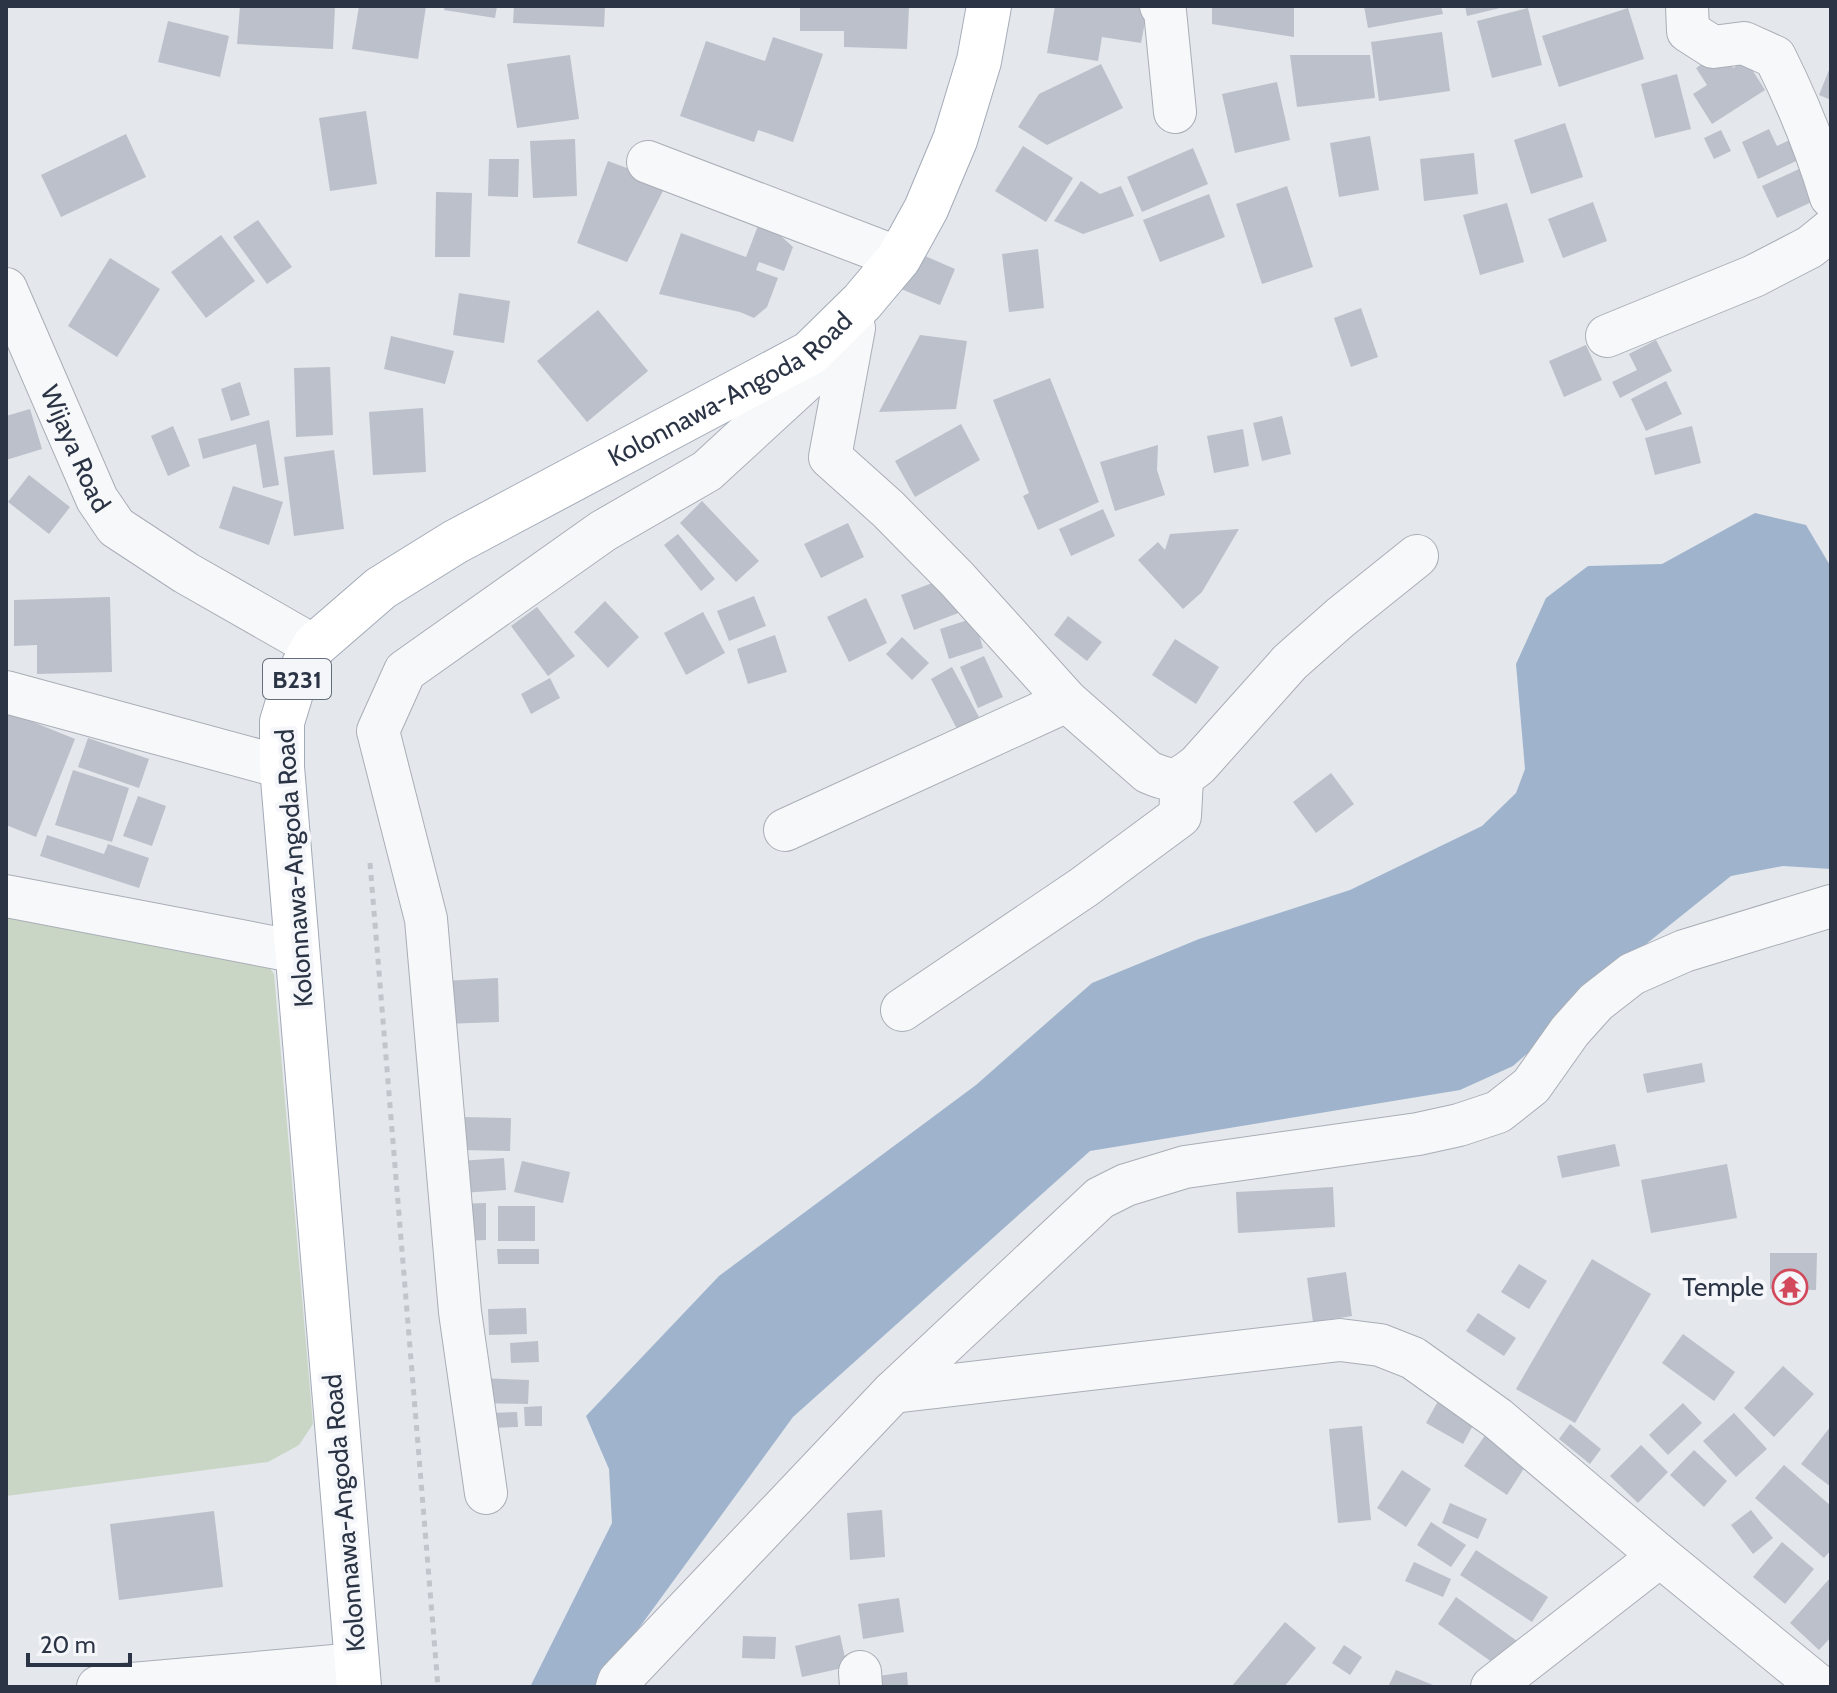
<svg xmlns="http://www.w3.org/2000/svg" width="1837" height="1693" font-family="Cabin,sans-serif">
	<rect width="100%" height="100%" fill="#e4e7ec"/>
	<polygon fill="#c9d6c5" points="6,916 267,964 274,974 313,1424 299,1445 268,1462 6,1496"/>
	<polygon fill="#9fb4cc" points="1755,513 1806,525 1831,567 1831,869 1783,866 1731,876 1615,969 1579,1008 1513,1066 1460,1090 1090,1151 793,1417 604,1676 598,1687 530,1687 612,1523 609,1469 586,1416 719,1276 976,1085 1092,983 1199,939 1350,890 1482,826 1516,793 1525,769 1516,664 1546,598 1588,566 1662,564"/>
	<g fill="#bbc0ca">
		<polygon points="240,6 335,6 333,49 237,44"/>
		<polygon points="359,6 426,6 418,59 352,49"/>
		<polygon points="445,6 497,6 495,18 444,10"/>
		<polygon points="514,6 605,6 604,27 513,23"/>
		<polygon points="800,6 909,6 907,49 844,47 844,31 800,31"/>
		<polygon points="1055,6 1148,6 1141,43 1102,37 1098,61 1047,53"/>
		<polygon points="1212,6 1294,6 1294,37 1212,24"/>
		<polygon points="1364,6 1441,6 1443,14 1368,28"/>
		<polygon points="1465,6 1504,6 1504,7 1467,16"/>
		<polygon points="1528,8 1542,65 1492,78 1477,21"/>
		<polygon points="1628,8 1644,59 1559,87 1542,36"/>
		<polygon points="168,21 229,36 220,77 158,62"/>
		<polygon points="1442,32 1450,91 1379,101 1371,42"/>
		<polygon points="773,37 823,54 793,142 758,130 754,142 680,116 706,41 765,61"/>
		<polygon points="1722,51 1733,68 1746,60 1765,90 1712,124 1693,94 1707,85 1696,68"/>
		<polygon points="570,55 579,119 517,128 507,64"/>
		<polygon points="1290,55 1370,55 1375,98 1297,107"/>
		<polygon points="1101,64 1123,108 1047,145 1018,127 1039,94"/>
		<polygon points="1831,65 1831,100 1819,95"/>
		<polygon points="1677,74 1691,129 1655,138 1641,84"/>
		<polygon points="1277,82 1290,140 1235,153 1222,94"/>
		<polygon points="366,111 377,184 330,191 319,118"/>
		<polygon points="1565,123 1583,177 1531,194 1514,140"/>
		<polygon points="1769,129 1777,146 1800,135 1809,155 1758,179 1742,142"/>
		<polygon points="1721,130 1731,151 1714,159 1704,138"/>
		<polygon points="126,134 146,177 61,217 41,175"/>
		<polygon points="1370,136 1379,190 1339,197 1330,143"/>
		<polygon points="575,139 577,196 533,198 530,141"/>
		<polygon points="1023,146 1073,178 1046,222 995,191"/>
		<polygon points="1193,148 1208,184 1142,212 1127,177"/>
		<polygon points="1474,153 1478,194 1424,201 1420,159"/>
		<polygon points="489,159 519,159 518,197 488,196"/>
		<polygon points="608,161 667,183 627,262 577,243"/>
		<polygon points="1812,163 1827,195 1777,218 1762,186"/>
		<polygon points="1081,181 1100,194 1121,186 1134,216 1083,234 1054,221"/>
		<polygon points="1287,186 1313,267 1262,284 1236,204"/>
		<polygon points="436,192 472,193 470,257 435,257"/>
		<polygon points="1209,194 1225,237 1160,262 1143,220"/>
		<polygon points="1593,202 1607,241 1563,258 1548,219"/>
		<polygon points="1507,203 1524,262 1480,275 1463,215"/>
		<polygon points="761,218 793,247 784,271 759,262 756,270 778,278 767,307 754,318 740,312 659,294 681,233 746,257"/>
		<polygon points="258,220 292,267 267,284 233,237"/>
		<polygon points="221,235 255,281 206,318 171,272"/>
		<polygon points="1038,249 1044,308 1009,312 1002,254"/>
		<polygon points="916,252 955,269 940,305 901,289"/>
		<polygon points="110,258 160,289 117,357 68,326"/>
		<polygon points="459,293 510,301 504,343 453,335"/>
		<polygon points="1361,308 1378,357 1351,367 1334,318"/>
		<polygon points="598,310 648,371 587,422 537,361"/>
		<polygon points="920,335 967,341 956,409 879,412"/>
		<polygon points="391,336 454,351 445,384 384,369"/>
		<polygon points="1656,340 1672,371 1620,398 1612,382 1637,370 1629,354"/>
		<polygon points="1586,345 1602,380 1564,397 1549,361"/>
		<polygon points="330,367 333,435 296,437 294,368"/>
		<polygon points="1050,378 1099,502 1038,530 1023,496 1029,493 993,400"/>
		<polygon points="1666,381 1682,414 1646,431 1631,399"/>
		<polygon points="240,382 250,415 231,421 221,389"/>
		<polygon points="423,408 426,472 373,475 369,412"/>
		<polygon points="30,409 42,449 6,460 6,416"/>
		<polygon points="1282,416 1291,454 1262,461 1253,423"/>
		<polygon points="269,420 279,485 263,488 256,444 203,459 198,439"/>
		<polygon points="961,424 980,460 915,497 895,461"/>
		<polygon points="173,426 190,466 168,476 151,436"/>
		<polygon points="1692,426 1701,463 1655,475 1645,438"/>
		<polygon points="1243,429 1249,466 1214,473 1207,436"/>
		<polygon points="1158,445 1157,470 1165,495 1115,511 1100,462"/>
		<polygon points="334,450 344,529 294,536 284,457"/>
		<polygon points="29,475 70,507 49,534 8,502"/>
		<polygon points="233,486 283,502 269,545 219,528"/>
		<polygon points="702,501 759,561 736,582 680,523"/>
		<polygon points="1103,509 1115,536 1071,556 1059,529"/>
		<polygon points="848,523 864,557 821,578 804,544"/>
		<polygon points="1239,529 1202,592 1183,609 1138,560 1158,542 1165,550 1170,534"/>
		<polygon points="678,534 715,579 701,591 664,545"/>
		<polygon points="953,575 966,610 914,630 901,595"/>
		<polygon points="754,596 766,626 729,641 717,611"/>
		<polygon points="110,597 112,672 37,674 37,645 14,646 14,600"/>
		<polygon points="866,598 887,643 849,662 827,617"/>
		<polygon points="605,601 639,637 608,668 574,632"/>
		<polygon points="537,607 575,656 548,676 511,626"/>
		<polygon points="703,612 725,653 686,675 664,633"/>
		<polygon points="1068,616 1102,642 1087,661 1054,635"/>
		<polygon points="974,618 983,648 949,659 940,629"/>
		<polygon points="775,635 787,672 748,684 737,649"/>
		<polygon points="902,637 929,663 912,680 886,654"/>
		<polygon points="1175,639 1219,667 1196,704 1152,675"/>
		<polygon points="984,656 1003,697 978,708 960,667"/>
		<polygon points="952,667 979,717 957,729 931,679"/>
		<polygon points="550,678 560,698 531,714 521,694"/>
		<polygon points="6,711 75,739 36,837 6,825"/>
		<polygon points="88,738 149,759 139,788 78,767"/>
		<polygon points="73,770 129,788 112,842 55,825"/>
		<polygon points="1331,773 1354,804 1316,833 1293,802"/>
		<polygon points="138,796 166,806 152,846 123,836"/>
		<polygon points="47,835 104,854 108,844 149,858 139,888 40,856"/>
		<polygon points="498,978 499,1022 444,1024 443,981"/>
		<polygon points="1702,1063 1705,1082 1647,1093 1643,1074"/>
		<polygon points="461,1117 511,1118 510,1151 460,1150"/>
		<polygon points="1615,1144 1620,1166 1562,1178 1557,1156"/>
		<polygon points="504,1158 506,1190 461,1193 459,1161"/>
		<polygon points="522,1161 570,1172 563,1203 514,1192"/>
		<polygon points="1727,1164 1737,1218 1651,1233 1641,1180"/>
		<polygon points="1333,1187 1335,1227 1238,1233 1236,1192"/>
		<polygon points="486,1203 486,1240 459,1241 458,1204"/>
		<rect x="498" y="1206" width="37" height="35"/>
		<polygon points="497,1249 539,1249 539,1264 498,1264"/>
		<polygon points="1770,1253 1817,1253 1816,1290 1770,1289"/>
		<polygon points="1592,1259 1651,1294 1575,1423 1516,1389"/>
		<polygon points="1519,1264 1547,1281 1529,1309 1501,1292"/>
		<polygon points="1346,1272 1352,1316 1313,1322 1307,1278"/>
		<polygon points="526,1308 527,1334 489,1335 488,1309"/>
		<polygon points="1478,1313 1516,1338 1504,1356 1466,1331"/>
		<polygon points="1683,1334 1735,1372 1714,1401 1662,1363"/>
		<polygon points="538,1341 539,1362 511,1363 510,1343"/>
		<polygon points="1783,1366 1814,1394 1774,1437 1744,1408"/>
		<polygon points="480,1378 529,1380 528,1404 479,1403"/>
		<polygon points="1442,1394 1479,1414 1463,1444 1426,1423"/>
		<polygon points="1683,1403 1702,1423 1668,1455 1649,1435"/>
		<polygon points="542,1406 542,1426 525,1426 524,1407"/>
		<polygon points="517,1412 518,1427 490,1428 490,1413"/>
		<polygon points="1734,1413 1767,1449 1736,1477 1703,1441"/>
		<polygon points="1570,1424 1601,1449 1590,1464 1559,1439"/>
		<polygon points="1362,1426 1371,1520 1338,1523 1329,1429"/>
		<polygon points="1831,1426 1831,1487 1801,1464"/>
		<polygon points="1490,1428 1532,1456 1507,1495 1464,1466"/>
		<polygon points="1641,1445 1668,1472 1638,1503 1610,1476"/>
		<polygon points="1694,1450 1727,1481 1704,1507 1670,1475"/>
		<polygon points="1784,1465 1831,1506 1831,1550 1824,1558 1755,1498"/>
		<polygon points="1402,1470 1431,1489 1406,1527 1377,1508"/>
		<polygon points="1450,1503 1487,1519 1478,1539 1442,1523"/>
		<polygon points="882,1510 885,1557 850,1560 847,1513"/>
		<polygon points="1751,1510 1773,1538 1753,1554 1731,1525"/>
		<polygon points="214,1511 223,1587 119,1600 110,1524"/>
		<polygon points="1431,1522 1466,1545 1451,1567 1417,1545"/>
		<polygon points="1782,1542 1814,1569 1785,1604 1753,1577"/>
		<polygon points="1476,1550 1548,1597 1532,1622 1460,1575"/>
		<polygon points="1414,1562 1451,1579 1443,1597 1405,1581"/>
		<polygon points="1831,1577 1831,1637 1819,1650 1790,1623"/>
		<polygon points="1456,1597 1517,1641 1499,1667 1438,1624"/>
		<polygon points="899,1598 904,1632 863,1639 858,1604"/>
		<polygon points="1285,1622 1316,1648 1284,1687 1231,1687"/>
		<polygon points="840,1635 847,1667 802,1677 795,1646"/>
		<polygon points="743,1636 776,1637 775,1659 742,1658"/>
		<polygon points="1344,1645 1362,1657 1350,1675 1332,1663"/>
		<polygon points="1396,1670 1438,1687 1395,1687 1389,1685"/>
		<polygon points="907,1672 908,1687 879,1687 878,1676"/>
	</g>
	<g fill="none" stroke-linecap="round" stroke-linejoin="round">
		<g stroke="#a9aeb7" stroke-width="44">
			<g id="minor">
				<polyline points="1161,6 1165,11 1175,112"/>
				<path d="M1687 6 1688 31 1713 47 1744 43 1775 57C1798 103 1816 148 1831 197"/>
				<polyline points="648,162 899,258"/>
				<path id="s1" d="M6 289 97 499 116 527 186 573 314 646"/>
				<path d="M854 328 830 457 888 509 957 579 1067 701 1148 772C1173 783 1178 781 1198 765L1290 662 1341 617 1417 556"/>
				<polyline points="1607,336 1754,276 1810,247 1831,230"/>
				<polyline points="6,692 282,767"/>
				<polyline points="785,830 1067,701"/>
				<polyline points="6,896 298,952"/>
				<polyline points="902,1010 1084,887 1180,816 1182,778"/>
				<polyline points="893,1392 1340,1340 1380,1345 1413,1358 1497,1418 1660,1556 1820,1687"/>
				<polyline points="486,1493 460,1312 426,919 378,731 405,671 603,531 707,471 806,380 845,338"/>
				<polyline points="860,1672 861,1687"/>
				<polyline points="98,1687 357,1664"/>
				<polyline points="617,1687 619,1681 893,1392 1100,1198 1126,1185 1185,1167 1418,1134 1459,1125 1498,1112 1531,1086 1570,1031 1596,1002 1632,974 1684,951 1831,906"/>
				<polyline points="1492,1687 1660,1556"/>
			</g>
		</g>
		<g stroke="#a3abb8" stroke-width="46">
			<g id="major">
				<path id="s2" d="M359 1687 282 767V722L293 686 314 646 381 588 455 542 810 353 862 302 899 258 926 209 955 140 979 61 989 6"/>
			</g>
		</g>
		<polyline stroke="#c2c5cb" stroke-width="5" stroke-dasharray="6 6" stroke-linecap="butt" points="370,863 438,1687"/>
		<use href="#minor" stroke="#f7f8fa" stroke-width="42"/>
		<use href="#major" stroke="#fff" stroke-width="44"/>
	</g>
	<defs>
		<g id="temple-ring" transform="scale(1.8)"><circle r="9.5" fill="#f4f6f9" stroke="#d1495b" stroke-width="1.5"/><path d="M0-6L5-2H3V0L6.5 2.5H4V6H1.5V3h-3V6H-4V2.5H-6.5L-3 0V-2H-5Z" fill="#d1495b"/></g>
	</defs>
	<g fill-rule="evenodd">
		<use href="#temple-ring" x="1790" y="1287"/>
	</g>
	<g text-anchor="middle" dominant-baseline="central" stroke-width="8" stroke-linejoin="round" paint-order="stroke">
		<rect fill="#f4f6f9" stroke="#676e7b" stroke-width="2" x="263" y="659" width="68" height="40" rx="6"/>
		<g font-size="24" font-weight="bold" fill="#2b3445">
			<text x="297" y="679">B231</text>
		</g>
		<g font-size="26" fill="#2b3445" stroke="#f4f6f9">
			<text stroke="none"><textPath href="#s2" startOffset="1542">Kolonnawa-Angoda Road</textPath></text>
			<text stroke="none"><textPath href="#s1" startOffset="174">Wijaya Road</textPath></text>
			<text transform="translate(294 868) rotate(-94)">Kolonnawa-Angoda Road</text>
			<text transform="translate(344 1513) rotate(-95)">Kolonnawa-Angoda Road</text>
		</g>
		<g font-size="26" fill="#2b3445" stroke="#f4f6f9" text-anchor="end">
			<text x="1764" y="1287">Temple</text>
		</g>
	</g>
	<rect width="1837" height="1693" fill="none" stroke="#2b3445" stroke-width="16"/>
	<path d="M28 1653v12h102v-12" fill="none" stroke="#2b3445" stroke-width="4"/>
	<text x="40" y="1653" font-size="24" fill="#2b3445" stroke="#f4f6f9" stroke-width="6" paint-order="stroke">20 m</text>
</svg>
